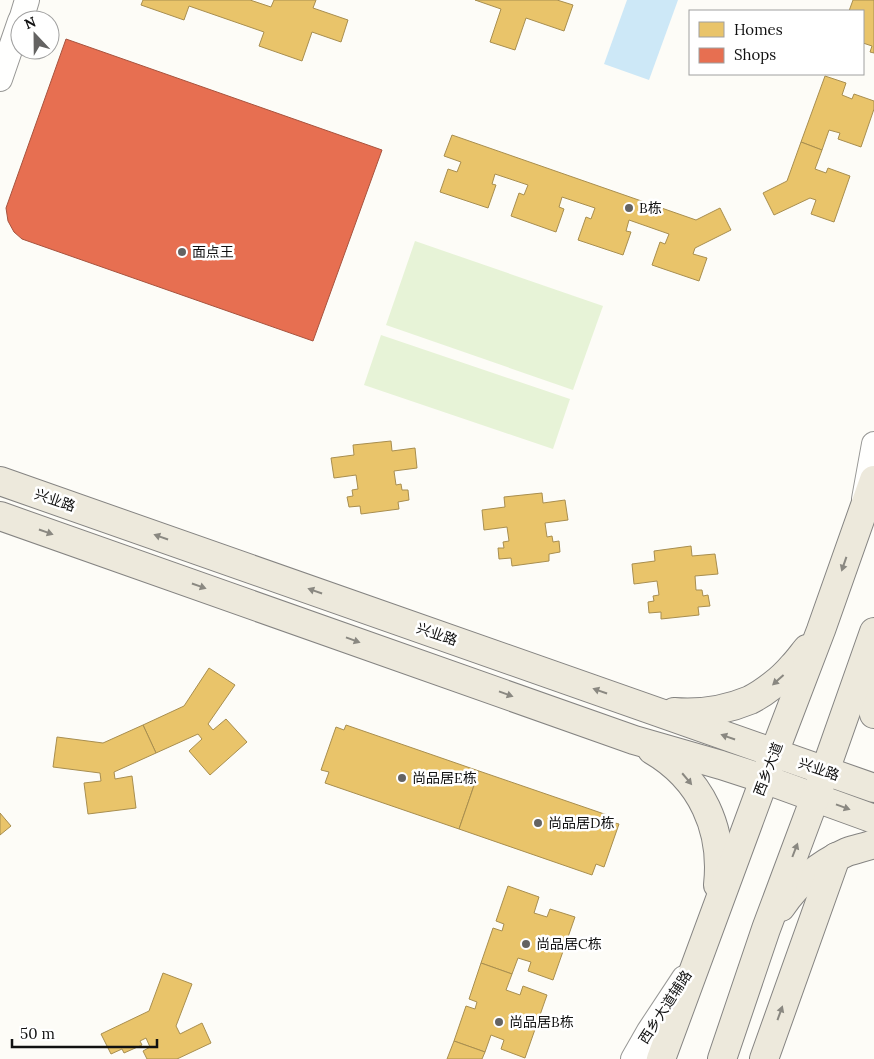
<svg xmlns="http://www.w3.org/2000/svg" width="874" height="1059" font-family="Lora,'Noto Sans SC',serif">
	<rect width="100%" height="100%" fill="#fdfcf7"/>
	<g fill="#e7f3d7">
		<polygon points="415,241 603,306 573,390 386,325"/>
		<polygon points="381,335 570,399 553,449 364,385"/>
	</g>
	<polygon fill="#cde8f7" points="627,0 678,0 649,80 604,64"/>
	<g fill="#e9c46a" stroke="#a88e4f">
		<polygon points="143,0 250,0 271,7 274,0 316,0 313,8 348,20 341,42 312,32 302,61 259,46 264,32 189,6 184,20 141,5"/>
		<polygon points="475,0 557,0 573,5 564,31 526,18 515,50 490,42 501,9"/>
		<polygon points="853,0 874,0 874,53 870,52 872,46 863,43 863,11 849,11"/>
		<polygon points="825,76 846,83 842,95 852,99 854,94 874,101 874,109 861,147 838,139 840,133 829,130 822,150 801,142"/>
		<polygon points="452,135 696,220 720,208 731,230 695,248 693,254 707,258 699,281 652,265 660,242 665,244 669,234 629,220 626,231 631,232 623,255 578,240 586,217 591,219 595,208 562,197 559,207 564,209 556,232 511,216 519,193 524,195 528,185 495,174 492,184 496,185 488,208 440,192 448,169 457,172 461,162 444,156"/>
		<polygon points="801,142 822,150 815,169 826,173 828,168 850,176 834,222 811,214 816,200 810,198 774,215 763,193 787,181"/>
		<polygon points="391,441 392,451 415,448 417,468 394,471 396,485 401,484 402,490 408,490 409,500 398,502 399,509 361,514 360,506 349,507 347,497 353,496 352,490 358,489 356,475 334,478 331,458 354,455 353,445"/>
		<polygon points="542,493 543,503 565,500 568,520 545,523 547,537 552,536 553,542 559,541 560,552 549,554 549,561 512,566 511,558 499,559 498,548 504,548 503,542 509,541 507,527 484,530 482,510 505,507 504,497"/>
		<polygon points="691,546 692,556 715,554 718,574 695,576 696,590 702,590 703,596 708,595 710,606 698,607 699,615 661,619 661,612 649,613 648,602 654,601 653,596 659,595 657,581 634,584 632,564 655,561 654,551"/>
		<polygon points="209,668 235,685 208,724 213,730 226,719 247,742 210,775 189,751 202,739 198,734 156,753 143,725 184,706"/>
		<polygon points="143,725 156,753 114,772 115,779 132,776 136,808 88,814 84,783 101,781 100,773 53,767 57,737 103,743"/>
		<polygon points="346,725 479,771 459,829 325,783 329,772 321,770 336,727 344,730"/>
		<polygon points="479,771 613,817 611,822 619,824 604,867 596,864 592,875 459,829"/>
		<polygon points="0,813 11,826 0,835"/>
		<polygon points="508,886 539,897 534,913 547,917 550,909 575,917 553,980 528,971 531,962 518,958 512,974 481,963 493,928 502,931 504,924 496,921"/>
		<polygon points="481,963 512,974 506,990 520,995 523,986 547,995 525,1058 501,1049 504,1040 491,1035 485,1052 454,1041 466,1006 475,1009 477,1002 469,999"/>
		<polygon points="163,973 192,984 176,1026 180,1034 202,1023 211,1043 177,1059 147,1059 143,1051 150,1047 146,1038 140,1041 142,1045 124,1053 122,1049 111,1054 101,1034 149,1011"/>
		<polygon points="454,1041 485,1052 482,1059 447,1059"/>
	</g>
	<polygon fill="#e76f51" stroke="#a7533e" points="66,39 382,150 313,341 22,239 14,232 8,221 6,208"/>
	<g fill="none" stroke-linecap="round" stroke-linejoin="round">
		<g stroke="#979795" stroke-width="26">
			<g id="minor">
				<polyline points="21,20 27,0"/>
				<polyline points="0,79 20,21"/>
				<polyline points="864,499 874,444"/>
				<polyline points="633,1059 649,1031 684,978"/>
			</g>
		</g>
		<g stroke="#858482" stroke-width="30">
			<g id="major">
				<polyline points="0,481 874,788"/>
				<polyline points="0,516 634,740 721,765 764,779 874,819"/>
				<path d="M869 664C869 681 869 698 874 714"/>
				<path d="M674 712C699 714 726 710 750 700 764 693 782 679 792 667 798 661 802 655 807 649"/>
				<path d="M652 750C702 779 724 830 718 885"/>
				<path d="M781 907C797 883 820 864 847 852 856 849 865 847 874 844"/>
				<polyline points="661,1059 774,753 821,630 874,480"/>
				<polyline points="722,1059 766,929 825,771 874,632"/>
				<polyline points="764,1059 836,857"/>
			</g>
		</g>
		<use href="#minor" stroke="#fffffe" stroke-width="24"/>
		<use href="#major" stroke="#ede9dc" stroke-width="28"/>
	</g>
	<defs><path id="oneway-solid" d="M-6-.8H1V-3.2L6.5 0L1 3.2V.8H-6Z" transform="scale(1.25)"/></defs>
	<g fill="#8a8881">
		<use href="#oneway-solid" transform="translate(46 532) rotate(19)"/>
		<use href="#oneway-solid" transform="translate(161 537) rotate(-161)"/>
		<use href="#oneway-solid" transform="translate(844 564) rotate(109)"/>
		<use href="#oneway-solid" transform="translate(199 586) rotate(19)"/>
		<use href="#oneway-solid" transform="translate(315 591) rotate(-161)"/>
		<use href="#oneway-solid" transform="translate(353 640) rotate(20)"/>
		<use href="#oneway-solid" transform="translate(778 680) rotate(138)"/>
		<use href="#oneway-solid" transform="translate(600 691) rotate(-161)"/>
		<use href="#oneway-solid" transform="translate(506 694) rotate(20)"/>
		<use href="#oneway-solid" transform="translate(728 737) rotate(-161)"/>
		<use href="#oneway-solid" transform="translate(687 779) rotate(50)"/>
		<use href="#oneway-solid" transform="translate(843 807) rotate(20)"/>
		<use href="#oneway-solid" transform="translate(795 850) rotate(-69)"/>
		<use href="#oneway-solid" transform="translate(780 1013) rotate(-70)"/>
	</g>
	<g fill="#646362" stroke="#fff" stroke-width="2">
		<circle cx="629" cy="208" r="5"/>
		<circle cx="182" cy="252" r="5"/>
		<circle cx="402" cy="778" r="5"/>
		<circle cx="538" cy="823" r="5"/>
		<circle cx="526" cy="944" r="5"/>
		<circle cx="499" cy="1022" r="5"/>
	</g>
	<g text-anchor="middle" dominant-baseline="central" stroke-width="5" stroke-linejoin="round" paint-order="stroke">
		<g font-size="14" fill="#111" stroke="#fff" text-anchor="start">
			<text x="639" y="208">B栋</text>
			<text x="192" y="252">面点王</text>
			<text x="412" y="778">尚品居E栋</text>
			<text x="548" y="823">尚品居D栋</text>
			<text x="536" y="944">尚品居C栋</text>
			<text x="509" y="1022">尚品居B栋</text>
		</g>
		<g font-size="14" fill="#111" stroke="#fff">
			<text transform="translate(55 500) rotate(19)">兴业路</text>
			<text transform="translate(437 634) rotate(19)">兴业路</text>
			<text transform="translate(768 769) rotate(-69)">西乡大道</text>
			<text transform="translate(819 769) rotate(19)">兴业路</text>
			<text transform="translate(665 1007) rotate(-57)">西乡大道辅路</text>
		</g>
	</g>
	<rect x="689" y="10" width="175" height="65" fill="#ffffff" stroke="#a0a0a0"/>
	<rect x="699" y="22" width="25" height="15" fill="#e9c46a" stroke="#a0a0a0"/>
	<text x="734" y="35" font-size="15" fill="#111111">Homes</text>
	<rect x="699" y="48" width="25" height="15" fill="#e76f51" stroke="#a0a0a0"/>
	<text x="734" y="60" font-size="15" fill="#111111">Shops</text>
	<g transform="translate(35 35) rotate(338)"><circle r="24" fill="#ffffff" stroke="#a0a0a0"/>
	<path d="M0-4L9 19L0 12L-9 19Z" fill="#646362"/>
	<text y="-8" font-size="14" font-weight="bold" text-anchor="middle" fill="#111111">N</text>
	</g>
	<path d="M12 1039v8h145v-8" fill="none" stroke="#111111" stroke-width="2.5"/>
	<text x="20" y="1039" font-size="15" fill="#111111" stroke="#ffffff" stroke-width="4" paint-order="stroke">50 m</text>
</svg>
